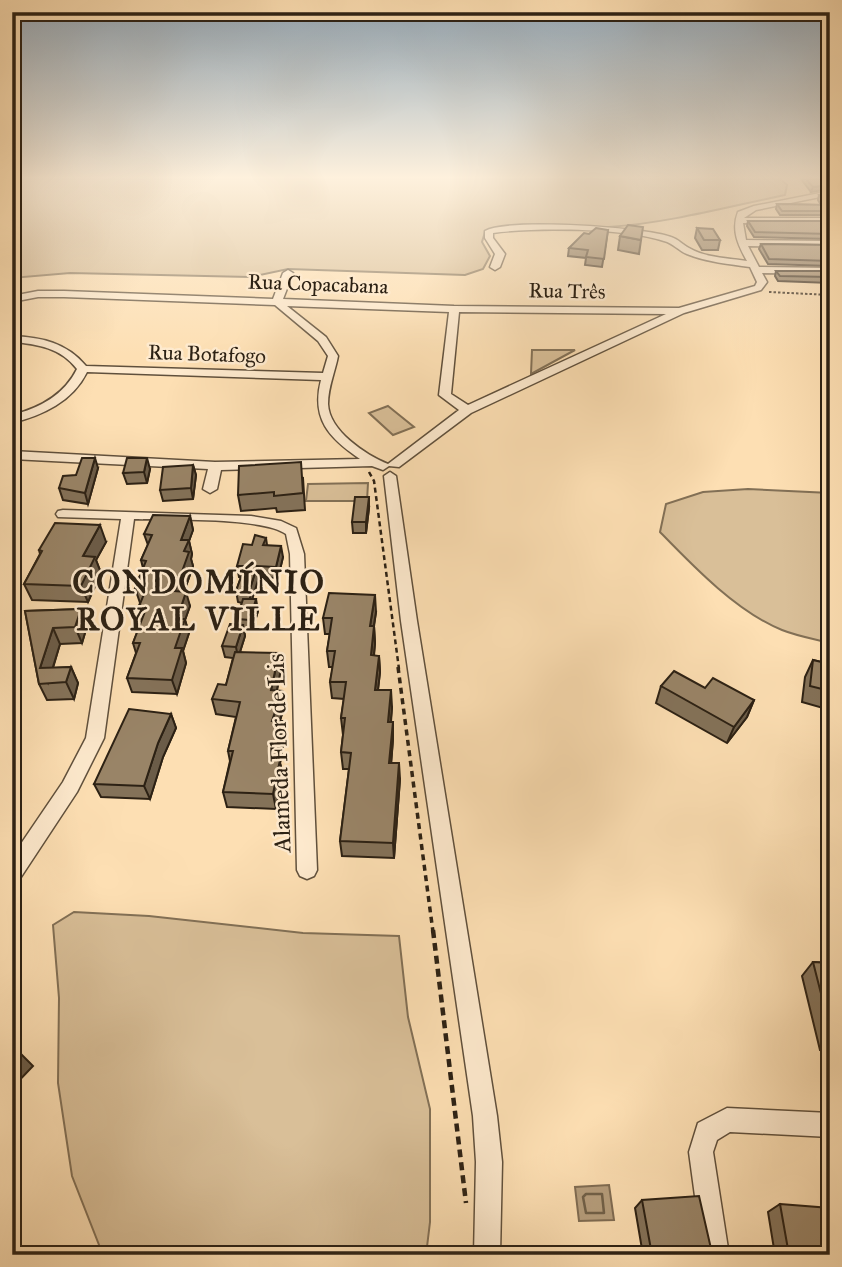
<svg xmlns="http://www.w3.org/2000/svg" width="842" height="1267" font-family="'IM FELL Great Primer',serif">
	<rect width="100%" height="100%" fill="#fddfb3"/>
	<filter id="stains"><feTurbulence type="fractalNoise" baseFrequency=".00286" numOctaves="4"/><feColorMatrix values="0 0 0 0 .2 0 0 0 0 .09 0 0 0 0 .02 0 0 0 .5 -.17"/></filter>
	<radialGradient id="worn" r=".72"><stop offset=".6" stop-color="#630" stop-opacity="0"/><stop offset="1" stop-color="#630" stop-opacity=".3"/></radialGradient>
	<g fill="#d9bf98" stroke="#827056" stroke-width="2">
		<path d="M12 179H780L787 185 785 195C727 207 668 223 609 227 567 230 525 217 485 232L482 242 490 256 483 269 465 275 288 269 250 277 70 273 12 278Z"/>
		<polygon points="532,350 575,350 531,374"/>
		<polygon points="388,406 414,427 393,435 369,413"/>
		<polygon points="368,483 367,501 306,501 308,484"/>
		<path d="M748 489 830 493V643C814 639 797 636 782 630 737 612 693 566 660 532L666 504 703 492Z"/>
		<polygon points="74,912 149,916 303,933 399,936 408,1017 430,1109 430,1222 426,1255 103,1255 72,1176 58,1083 59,998 53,925"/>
	</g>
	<polygon fill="#b69e7d" stroke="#7f6c53" stroke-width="2" points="609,1185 614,1220 579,1221 575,1187"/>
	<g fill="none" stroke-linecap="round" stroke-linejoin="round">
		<polygon stroke="#716048" stroke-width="2.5" points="586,1194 602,1194 604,1213 586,1213 583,1197"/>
		<g stroke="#60503c" stroke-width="3">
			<g id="minor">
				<path d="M830 191V195L756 210 744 218H830V224L743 223 746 240 830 241V247L748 246 759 267 830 268V274L762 273 767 282 761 290 684 313 471 413 399 467 389 466 383 470 372 466 221 470 217 489 210 493 203 489 208 469 12 459V451L215 462 360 459C329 438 311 419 321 380L87 372C72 402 43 415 12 423V415C40 408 64 395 77 369 61 348 38 344 12 342V336C41 337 67 343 86 366L323 373 328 356 318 341 275 305 64 297H38L12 302V296L38 291H64L273 299 283 273 288 270 293 273 283 299 454 306 679 308 755 286 757 282 750 267C729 264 707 262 687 254 679 251 673 243 664 241 624 228 536 227 493 233V238L505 254 500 267 495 270 490 267 495 254 485 238V231C507 218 644 227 671 237 678 239 683 245 689 248 706 258 728 258 747 261 738 245 731 230 738 212L754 206ZM287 306 449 312 439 395 459 410 388 464C366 455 329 431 328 404 328 387 335 372 338 356L326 337ZM459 312 666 314 468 405 451 394Z"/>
				<polygon points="390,472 396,476 417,621 497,1116 502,1162 500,1255 474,1255 476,1162 473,1116 401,621 384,476"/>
				<path d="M63 510 251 516 281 521 296 528 304 554 317 870 314 876 307 879 300 876 297 870 290 554 286 534C263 517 166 520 134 519L104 738 77 792 19 880 12 883V857L63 782 86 738 121 519 58 517 56 514 58 511Z"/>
				<polygon points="727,1108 830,1113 830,1137 730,1132 717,1140 713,1152 729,1255 703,1255 689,1152 698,1123"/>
			</g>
		</g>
		<polyline stroke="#2c2114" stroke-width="2" stroke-dasharray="2.5 2" stroke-linecap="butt" points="769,292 830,295"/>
		<polyline stroke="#2c2114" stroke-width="2.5" stroke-dasharray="5 3.5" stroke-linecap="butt" points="369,472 374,481 399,669"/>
		<polyline stroke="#2c2114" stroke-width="3.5" stroke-dasharray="6 4.5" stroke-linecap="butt" points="398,667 433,932"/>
		<polyline stroke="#2c2114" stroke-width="4.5" stroke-dasharray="8 5" stroke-linecap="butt" points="433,930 466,1203"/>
		<use href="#minor" fill="#feeace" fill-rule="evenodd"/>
	</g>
	<g fill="#847259" stroke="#2c2114" stroke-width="2">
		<polygon points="801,179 830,179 811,192"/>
		<polygon points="830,193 830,215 780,215 776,209 777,204 821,205 818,200 819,195"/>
		<polygon points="748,221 830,221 830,239 754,237 747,226"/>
		<polygon points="697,228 720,240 718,250 702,250 695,238"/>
		<polygon points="608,230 602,267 585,265 586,258 568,256 569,248 589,234"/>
		<polygon points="620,236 641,240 639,254 618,250"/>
		<polygon points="761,244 830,245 830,266 768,264 759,249"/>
		<polygon points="776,271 830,271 830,283 778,281 775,276"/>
		<polygon points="193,465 196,475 193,499 163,501 160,490"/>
		<polygon points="98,468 88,504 63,500 59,488 76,475"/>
		<polygon points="150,469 147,483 127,484 123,473"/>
		<polygon points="303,478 305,510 277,512 276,508 241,511 238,495"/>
		<polygon points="369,508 366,533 353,533 352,522"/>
		<polygon points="190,516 193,530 189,541 192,554 191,559 193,566 184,592 190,606 185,620 189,633 183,651 186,663 177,694 132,692 127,678 136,653 133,643 140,625 136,614 140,603 135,588 143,568 141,560 148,545 144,534"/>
		<polygon points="266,538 267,545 283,557 278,578 259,577 252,599 258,611 252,631 244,631 245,636 240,652 281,669 277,690 284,707 280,721 285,736 280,763 283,775 276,809 227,807 223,792 230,761 228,751 236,717 216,714 212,699 226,685 233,658 225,657 222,646 238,625 237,619 242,603 238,602 236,591 241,577 239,577 237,566 252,545"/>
		<polygon points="106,542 96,560 101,573 88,602 32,600 24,584 40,554 39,550"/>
		<polygon points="81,609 87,626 82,643 60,644 53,668 71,667 78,683 74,699 47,700 39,684 25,611"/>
		<polygon points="376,612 374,626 375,643 374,656 379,656 380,672 378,690 392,707 391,722 393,739 391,763 400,779 394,858 342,856 340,841 349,769 343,769 341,752 343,735 341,718 344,699 332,698 330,682 333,667 329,667 327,651 330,634 325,634 323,618"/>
		<polygon points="813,660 830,664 830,710 802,702 805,677"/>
		<polygon points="661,686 705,688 754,700 747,717 727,743 656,703"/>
		<polygon points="171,714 176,728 163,757 150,799 101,797 94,784"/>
		<polygon points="813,962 830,963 830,1051 820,1050 802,976"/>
		<polygon points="642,1200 712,1253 710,1255 643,1255 635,1208"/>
		<polygon points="780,1204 830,1255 775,1255 768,1212"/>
	</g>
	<g fill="#6b5c48" stroke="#2c2114" stroke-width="2">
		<polygon points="830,185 830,189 811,192 813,187"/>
		<polygon points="95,458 98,468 88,504 85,493"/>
		<polygon points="147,458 150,469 147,483 144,472"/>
		<polygon points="193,465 196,475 193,499 191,488"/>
		<polygon points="369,497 369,508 366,533 366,522"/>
		<polygon points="190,516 193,530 189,541 192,554 191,559 193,566 179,606 175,591 181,540"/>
		<polygon points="100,525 106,542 96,560 101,573 88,602 81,586 83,556"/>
		<polygon points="281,546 283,557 278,578 276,567"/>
		<polygon points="257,566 259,577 251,603 249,592"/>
		<polygon points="186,592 190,606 185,620 189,633 183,651 186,663 177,694 172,680 177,619"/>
		<polygon points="375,595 376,612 371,643 370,626"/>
		<polygon points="256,599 258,611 252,631 250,620"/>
		<polygon points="81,609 87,626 82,643 75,627"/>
		<polygon points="243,625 245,636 238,658 236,647"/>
		<polygon points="374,626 375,643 372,672 371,655"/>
		<polygon points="53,628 60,644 48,683 40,668"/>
		<polygon points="279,653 281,669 274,705 271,690"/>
		<polygon points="379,656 380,672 376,706 375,690"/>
		<polygon points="71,667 78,683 74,699 66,682"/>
		<polygon points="391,690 392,707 389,739 388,722"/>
		<polygon points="282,691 284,707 275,736 272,721"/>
		<polygon points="754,700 747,717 727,743 734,727"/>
		<polygon points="171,714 176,728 163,757 150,799 144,786 158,743"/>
		<polygon points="283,721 285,736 280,763 283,775 276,809 273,794 275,760"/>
		<polygon points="393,722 393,739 390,779 389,763"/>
		<polygon points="399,763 400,779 394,858 393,843"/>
		<polygon points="17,1050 33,1066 12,1088 12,1056"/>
	</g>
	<g fill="#998467" stroke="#2c2114" stroke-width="2">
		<polygon points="806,179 830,179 830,185 813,187"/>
		<polygon points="830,193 830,211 782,211 777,204 827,205 819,195"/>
		<polygon points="748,221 830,221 830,234 755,232"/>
		<polygon points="628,225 643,227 641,240 620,236"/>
		<polygon points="596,228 608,230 604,259 586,257 588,250 569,248 584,233 589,234"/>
		<polygon points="697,228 713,229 720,240 704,240"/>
		<polygon points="761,244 830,245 830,261 769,259"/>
		<polygon points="776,271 830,271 830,277 780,276"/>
		<polygon points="82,458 95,458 85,493 59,488 63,476 76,475"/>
		<polygon points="127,458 147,458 144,472 123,473"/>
		<polygon points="301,462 303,493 274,496 274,492 238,495 239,466"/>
		<polygon points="193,465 191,488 160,490 163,467"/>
		<polygon points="355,497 369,497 366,522 352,522"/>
		<polygon points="153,515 190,516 181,540 189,540 184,551 189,552 175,591 186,592 177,619 185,619 175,648 182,648 172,680 127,678 140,643 133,643 144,614 136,614 146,589 135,588 146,561 141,560 152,535 144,534"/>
		<polygon points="55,523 100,525 83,556 95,557 81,586 24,584 42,551 39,550"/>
		<polygon points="255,535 266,538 263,545 281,546 276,567 257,566 249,592 236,591 245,566 237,566 243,544 252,545"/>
		<polygon points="329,593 375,595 370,626 374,626 371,655 379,656 375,690 391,690 388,722 393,722 389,763 399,763 393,843 340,841 351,753 341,752 345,718 341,718 346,682 330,682 335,651 327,651 332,618 323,618"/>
		<polygon points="243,599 256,599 250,620 237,619"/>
		<polygon points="81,609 75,627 53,628 40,668 71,667 66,682 39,684 25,611"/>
		<polygon points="230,624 243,625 236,647 222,646"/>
		<polygon points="235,652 279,653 271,690 282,691 272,721 283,721 275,760 280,760 273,794 223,792 233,751 228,751 240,702 212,699 218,684 226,685"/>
		<polygon points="813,660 830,664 830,691 810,686"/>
		<polygon points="674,671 705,688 713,678 754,700 734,727 661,686"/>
		<polygon points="129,709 171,714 158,743 144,786 94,784"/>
		<polygon points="813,962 830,963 830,1029"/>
		<polygon points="12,1045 17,1050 12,1056"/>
		<polygon points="699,1196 712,1253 652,1255 642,1200"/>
		<polygon points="780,1204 830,1208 830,1255 789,1255"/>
	</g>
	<linearGradient id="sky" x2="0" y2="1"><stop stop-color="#94abbd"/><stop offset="0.5" stop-color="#fef1dd"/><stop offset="1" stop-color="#fef1dd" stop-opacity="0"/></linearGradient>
	<rect width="842" height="356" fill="url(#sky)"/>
	<g text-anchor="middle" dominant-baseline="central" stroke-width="5" stroke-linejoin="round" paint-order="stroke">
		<g font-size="21" fill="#2c2114" stroke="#feeace">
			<text transform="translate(318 284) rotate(2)">Rua Copacabana</text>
			<text transform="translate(567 291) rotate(1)">Rua Três</text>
			<text transform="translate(207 354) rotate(2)">Rua Botafogo</text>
		</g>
		<g font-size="24" fill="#2c2114" stroke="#feeace">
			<text transform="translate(279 753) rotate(-92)">Alameda Flor de Lis</text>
		</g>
		<g font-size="32" font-weight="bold" letter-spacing="2" fill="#2c2114" stroke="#feeace">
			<text x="199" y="582">CONDOMÍNIO<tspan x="199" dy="37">ROYAL VILLE</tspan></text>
		</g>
	</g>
	<rect width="842" height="1267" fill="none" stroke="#fddfb3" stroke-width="42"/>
	<rect x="14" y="14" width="814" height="1239" fill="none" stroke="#2c2114" stroke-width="3.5"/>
	<rect x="21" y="21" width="800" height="1225" fill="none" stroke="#2c2114" stroke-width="2"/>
	<rect width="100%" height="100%" filter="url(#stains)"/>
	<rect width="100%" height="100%" fill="url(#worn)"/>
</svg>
